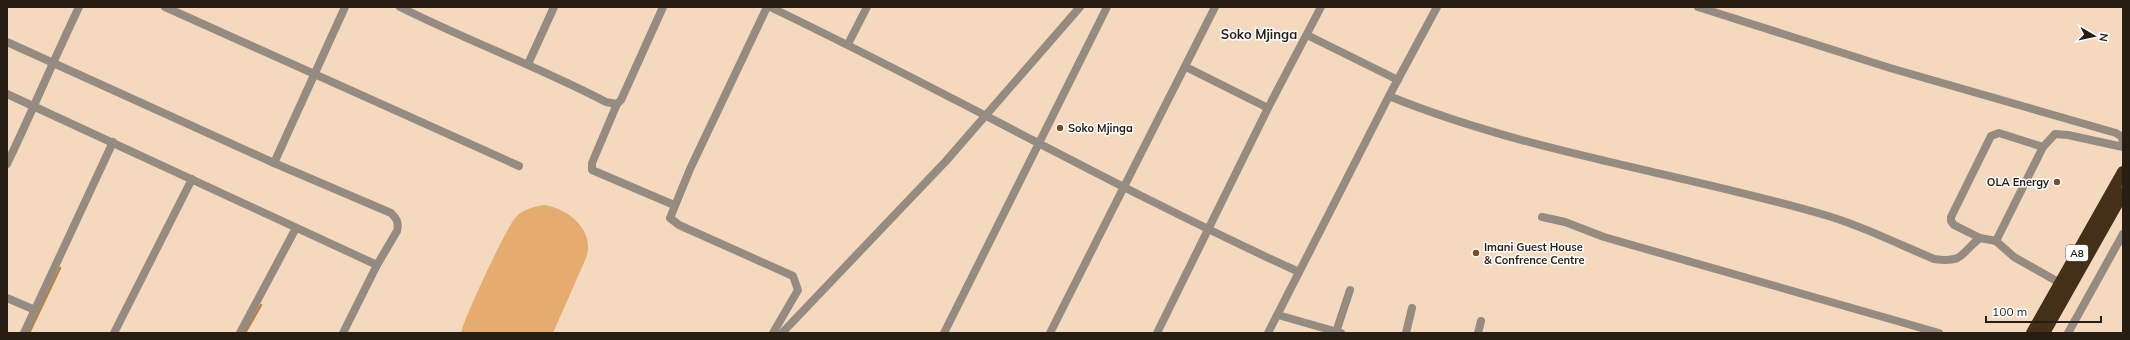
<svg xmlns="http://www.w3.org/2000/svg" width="2130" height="340" font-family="Mulish,sans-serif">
	<rect width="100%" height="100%" fill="#f5d9bf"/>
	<path fill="#e5ab6f" d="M544 205C568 208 596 231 586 258L553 333H461C463 320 508 224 516 217 523 209 534 207 544 205Z"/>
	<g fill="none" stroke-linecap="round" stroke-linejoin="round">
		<g stroke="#bc803e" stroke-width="2.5">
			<polyline points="29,333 60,268"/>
			<polyline points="245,333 261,305"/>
		</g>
		<g stroke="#968b80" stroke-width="8">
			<polyline points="165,7 519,166"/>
			<path d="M400 7C468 41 539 67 606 102L617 104 621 100 663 7"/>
			<polyline points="767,7 690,169 670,218 679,225 793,276 798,290 773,333"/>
			<path d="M770 7C948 92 1119 190 1299 272"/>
			<polyline points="1698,7 1890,68 2116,133 2122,137 2123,146"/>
			<polyline points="1307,35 1398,80"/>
			<path d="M7 42 274 163 391 213C397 219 399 223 397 231L377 265 343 333"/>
			<polyline points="848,44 867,7"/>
			<polyline points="528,64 554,7"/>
			<polyline points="1186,67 1268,108"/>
			<polyline points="7,94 377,265"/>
			<path d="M1389 96C1526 152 1676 172 1818 213 1858 224 1896 243 1934 259 1965 263 1959 254 1980 238L1996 241 2043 147 2055 134 2068 135 2123 147"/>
			<polyline points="617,104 592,163 592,170 674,205"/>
			<polyline points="274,163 345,7"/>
			<path d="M7 164C32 112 54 59 79 7"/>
			<polyline points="1542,217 1565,222 1604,237 1939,333"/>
			<polyline points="1980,238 1954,225 1951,221 1951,217 1991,136 1999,133 2043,147"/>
			<polyline points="1996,241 2014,257 2060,283"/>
			<polyline points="7,298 35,310"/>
			<polyline points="1278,315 1341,333"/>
			<polyline points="1336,332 1350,290"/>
			<polyline points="24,333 113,142"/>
			<polyline points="114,333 192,179"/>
			<polyline points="240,333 296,228"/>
			<polyline points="782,333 946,161 1080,7"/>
			<polyline points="944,333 1107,7"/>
			<polyline points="1050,333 1215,7"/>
			<polyline points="1157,333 1268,108 1321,7"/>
			<polyline points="1268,333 1389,96 1437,7"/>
			<polyline points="1406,333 1412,308"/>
			<polyline points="1478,333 1481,321"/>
			<polyline points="2068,333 2123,234"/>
		</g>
		<g stroke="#442f18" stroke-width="12">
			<polyline points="2032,333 2123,172"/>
			<polyline points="2044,333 2123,193"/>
		</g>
	</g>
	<g fill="#74502a" stroke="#fff" stroke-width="1.5">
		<circle cx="1060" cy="128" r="4"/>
		<circle cx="2057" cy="182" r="4"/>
		<circle cx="1476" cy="253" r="4"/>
	</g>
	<g text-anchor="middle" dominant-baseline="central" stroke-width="3" stroke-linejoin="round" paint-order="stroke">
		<rect fill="#fff" stroke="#68615a" stroke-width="1" x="2066" y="245" width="22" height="16" rx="3"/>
		<g font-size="10" font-weight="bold" fill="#271d13">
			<text x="2077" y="253">A8</text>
		</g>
		<g font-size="11" font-weight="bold" fill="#271d13" stroke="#fff" text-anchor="start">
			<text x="1068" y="128">Soko Mjinga</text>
			<text x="2049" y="182" text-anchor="end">OLA Energy</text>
			<text x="1484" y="247">Imani Guest House<tspan x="1484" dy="13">&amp; Confrence Centre</tspan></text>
		</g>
		<g font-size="13" font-weight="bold" fill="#271d13" stroke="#fff">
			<text x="1259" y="34">Soko Mjinga</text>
		</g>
	</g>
	<rect width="2130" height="340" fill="none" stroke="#271d13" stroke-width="16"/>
	<g transform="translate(2094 36) rotate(99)" stroke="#ffffff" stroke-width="3" paint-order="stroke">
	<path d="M0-3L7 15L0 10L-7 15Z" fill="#271d13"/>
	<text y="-6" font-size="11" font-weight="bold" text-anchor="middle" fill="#271d13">N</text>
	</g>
	<path d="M1986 316v6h115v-6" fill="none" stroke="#271d13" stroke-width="2"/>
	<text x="1992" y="316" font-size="12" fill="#271d13" stroke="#ffffff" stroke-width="3" paint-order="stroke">100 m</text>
</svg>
